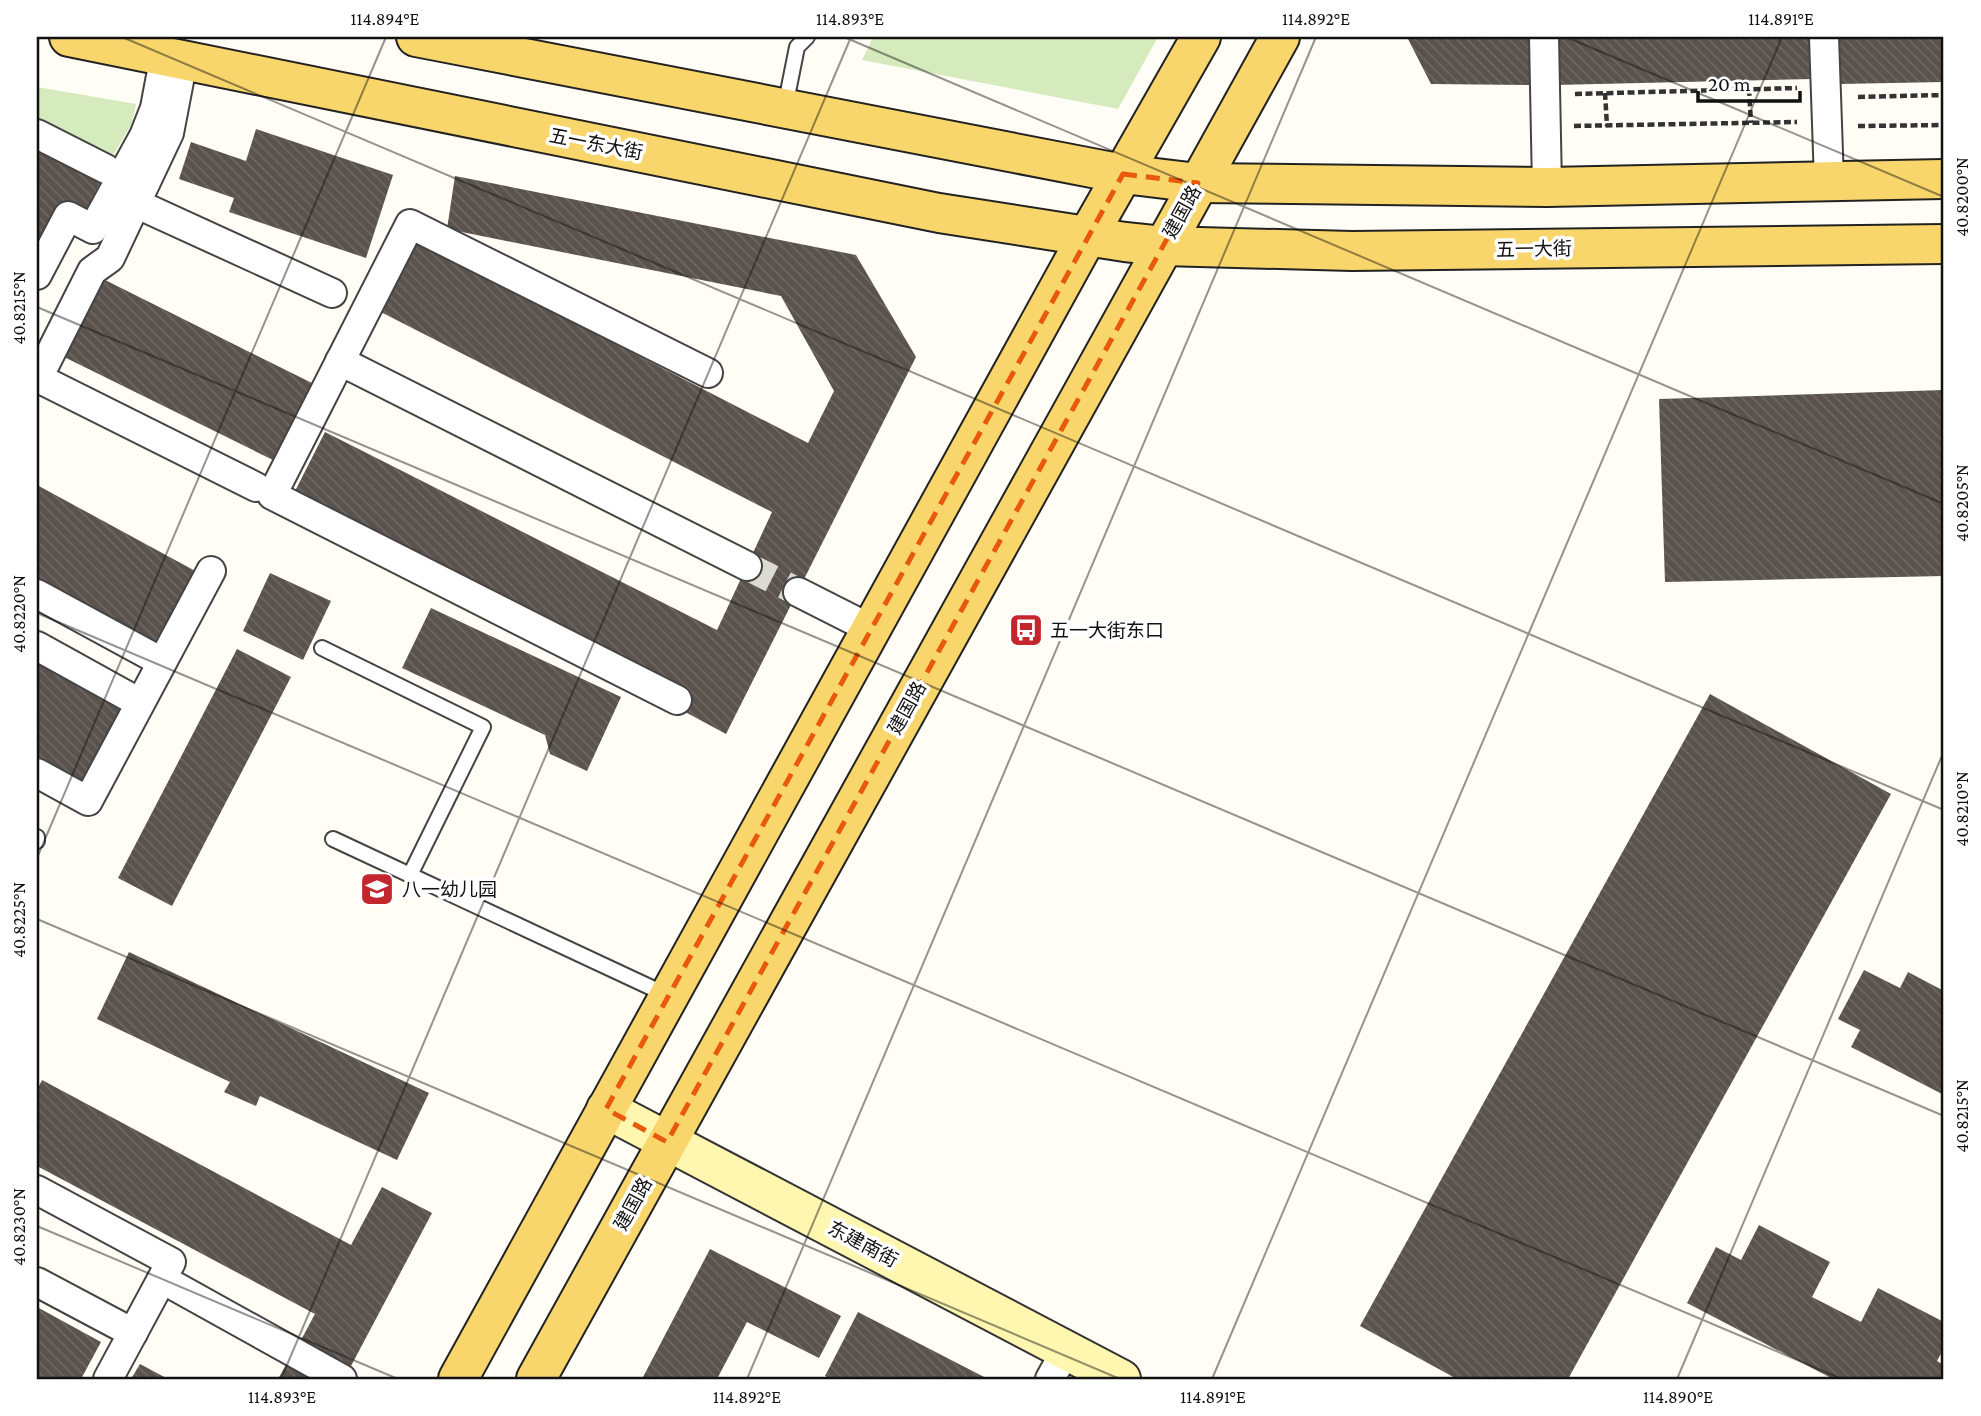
<svg xmlns="http://www.w3.org/2000/svg" width="1981" height="1416" font-family="'Crimson Pro','Noto Sans SC',serif">
	<defs>
		<pattern id="building-back-hatch" width="6" height="6" patternUnits="userSpaceOnUse" patternTransform="scale(1.75)"><rect width="6" height="6" fill="#5a524d"/><path d="M-1 5l2 2M0 0l6 6M5-1l2 2" fill="none" stroke="#6d6662"/></pattern>
	</defs>
	<rect width="100%" height="100%" fill="#fffdf5"/>
	<g fill="#d5ebbd">
		<polygon points="873,37 1158,37 1118,109 862,60"/>
		<polygon points="37,87 136,104 132,123 110,161 37,126"/>
	</g>
	<g fill="url(#building-back-hatch)">
		<polygon points="1407,37 1532,37 1537,85 1431,84"/>
		<polygon points="1554,37 1812,37 1813,79 1555,85"/>
		<polygon points="1839,37 1944,37 1944,82 1840,84"/>
		<polygon points="256,129 393,175 366,258 229,212 234,198 179,179 191,142 246,161"/>
		<polygon points="37,144 104,175 84,214 37,256"/>
		<polygon points="455,176 856,255 916,357 726,734 291,499 325,432 717,630 772,512 373,308 409,238 808,443 834,391 781,296 447,229"/>
		<polygon points="97,276 312,383 273,460 58,354"/>
		<polygon points="1944,390 1944,576 1665,582 1659,399"/>
		<polygon points="37,485 199,573 160,645 37,579"/>
		<polygon points="270,573 331,601 303,660 243,631"/>
		<polygon points="431,608 621,697 587,771 550,754 545,735 402,668"/>
		<polygon points="237,649 291,677 172,906 118,878"/>
		<polygon points="37,663 124,710 85,782 37,756"/>
		<polygon points="1710,694 1891,794 1568,1379 1457,1379 1360,1326"/>
		<polygon points="129,952 429,1093 397,1160 260,1096 256,1106 224,1092 230,1082 97,1019"/>
		<polygon points="1864,970 1900,988 1908,972 1944,991 1944,1095 1851,1047 1860,1030 1838,1019"/>
		<polygon points="42,1080 351,1245 382,1187 432,1213 351,1366 301,1340 315,1314 37,1166 37,1090"/>
		<polygon points="1759,1225 1830,1262 1812,1297 1861,1322 1878,1288 1944,1322 1944,1348 1937,1361 1944,1365 1944,1379 1833,1379 1687,1303 1716,1247 1741,1260"/>
		<polygon points="710,1249 841,1316 819,1358 747,1322 717,1379 642,1379"/>
		<polygon points="37,1307 101,1342 81,1379 37,1379"/>
		<polygon points="858,1312 988,1379 831,1379 825,1376"/>
		<polygon points="287,1363 316,1379 278,1379"/>
		<polygon points="140,1364 168,1379 131,1379"/>
	</g>
	<g fill="none" stroke-linecap="round" stroke-linejoin="round">
		<polyline stroke="#dbdad3" stroke-width="28" stroke-dasharray="28 14" stroke-linecap="butt" points="747,566 798,592"/>
		<g stroke="#444" stroke-width="18">
			<g id="lane">
				<polyline points="785,107 797,47 807,37"/>
				<polyline points="322,648 483,727 410,875"/>
				<polyline points="37,837 37,841"/>
				<polyline points="333,839 667,995"/>
			</g>
		</g>
		<g stroke="#444" stroke-width="32">
			<g id="street">
				<polyline points="1544,37 1547,187"/>
				<polyline points="1824,37 1829,182"/>
				<polyline points="183,60 169,133 110,258 92,271 38,378 256,487"/>
				<polyline points="37,134 106,169"/>
				<polyline points="135,203 332,293"/>
				<polyline points="37,275 68,216 93,229 144,136 155,108 161,76"/>
				<polyline points="340,361 747,566"/>
				<polyline points="798,592 871,629"/>
				<polyline points="37,594 162,662"/>
				<polyline points="37,646 140,703"/>
				<polyline points="677,700 272,495 410,224 708,373"/>
				<polyline points="37,773 88,801 211,571"/>
				<polyline points="37,1190 171,1262 108,1379"/>
				<polyline points="162,1279 342,1379"/>
				<polyline points="37,1282 133,1333"/>
				<polyline points="1050,1379 1066,1350"/>
			</g>
		</g>
		<g stroke="#333" stroke-width="42">
			<polyline id="secondary" points="606,1109 1121,1379"/>
		</g>
		<g stroke="#222" stroke-width="42">
			<g id="primary">
				<polyline points="69,37 939,213 1125,242 1163,246 1352,251 1944,244"/>
				<polyline points="416,37 1123,174 1198,183 1547,187 1944,179"/>
				<polyline points="458,1379 1087,237 1201,37"/>
				<polyline points="536,1379 1280,37"/>
			</g>
		</g>
		<g stroke="#333" stroke-width="4.5" stroke-dasharray="7 3.5" stroke-linecap="butt">
			<polyline points="1749,89 1751,123"/>
			<polyline points="1605,93 1607,126"/>
			<polyline points="1575,94 1797,88"/>
			<polyline points="1858,97 1944,95"/>
			<polyline points="1574,126 1797,122"/>
			<polyline points="1858,126 1944,125"/>
		</g>
		<use href="#lane" stroke="#fff" stroke-width="14"/>
		<use href="#street" stroke="#fff" stroke-width="28"/>
		<use href="#secondary" stroke="#fff6b0" stroke-width="38"/>
		<use href="#primary" stroke="#f9d66b" stroke-width="38"/>
	</g>
	<path fill="none" stroke="#e8590c" stroke-width="5" stroke-dasharray="14 9" stroke-linejoin="round" d="M1123 174 1198 183 667 1142 606 1109Z"/>
	<path fill="none" stroke="#111" stroke-width="2" stroke-opacity="0.45" d="M122 37 1944 810M844 37 1944 504M1566 37 1944 197M37 307 1944 1116M37 613 1842 1379M37 858 386 37M37 919 1120 1379M37 1226 398 1379M281 1379 851 37M747 1379 1316 37M1212 1379 1782 37M1677 1379 1944 751"/>
	<defs>
		<g id="bus-square" transform="scale(1.75)"><rect x="-9" y="-9" width="18" height="18" rx="4" fill="#c4262e" stroke="#fff"/><path d="M-5-6H5V4H4V6H2V4H-2V6H-4V4H-5ZM-3.5-4V0h7V-4ZM-3.5 1.2v1.5H-2V1.2ZM2 1.2v1.5H3.5V1.2Z" fill="#fff"/></g>
		<g id="school-square" transform="scale(1.75)"><rect x="-9" y="-9" width="18" height="18" rx="4" fill="#c4262e" stroke="#fff"/><path d="M0-5L7-2L0 1L-7-2ZM-4 1L0 2.5L4 1V4Q0 6-4 4Z" fill="#fff"/></g>
	</defs>
	<g fill-rule="evenodd">
		<use href="#bus-square" x="1026" y="630"/>
		<use href="#school-square" x="377" y="889"/>
	</g>
	<g text-anchor="middle" dominant-baseline="central" stroke-width="7" stroke-linejoin="round" paint-order="stroke">
		<g font-size="19" fill="#111" stroke="#fff">
			<text transform="translate(596 144) rotate(11)">五一东大街</text>
			<text transform="translate(1182 212) rotate(-61)">建国路</text>
			<text transform="translate(1534 249) rotate(-1)">五一大街</text>
			<text transform="translate(907 708) rotate(-61)">建国路</text>
			<text transform="translate(633 1204) rotate(-61)">建国路</text>
			<text transform="translate(863 1244) rotate(28)">东建南街</text>
		</g>
		<g font-size="19" fill="#111" stroke="#fff" text-anchor="start">
			<text x="1050" y="630">五一大街东口</text>
			<text x="402" y="889">八一幼儿园</text>
		</g>
	</g>
	<rect width="1981" height="1416" fill="none" stroke="#ffffff" stroke-width="77"/>
	<path d="M1698 91v10h102v-10" fill="none" stroke="#111111" stroke-width="3.5"/>
	<text x="1708" y="91" font-size="21" fill="#111111" stroke="#ffffff" stroke-width="5" paint-order="stroke">20 m</text>
	<rect x="38" y="38" width="1904" height="1340" fill="none" stroke="#111" stroke-width="2.5"/>
	<g font-size="18" text-anchor="middle" fill="#111">
		<text x="385" y="25">114.894°E</text>
		<text x="850" y="25">114.893°E</text>
		<text x="1316" y="25">114.892°E</text>
		<text x="1781" y="25">114.891°E</text>
		<text transform="translate(1962 197) rotate(-90)" y="6">40.8200°N</text>
		<text transform="translate(19 308) rotate(-90)" y="6">40.8215°N</text>
		<text transform="translate(1962 503) rotate(-90)" y="6">40.8205°N</text>
		<text transform="translate(19 614) rotate(-90)" y="6">40.8220°N</text>
		<text transform="translate(1962 809) rotate(-90)" y="6">40.8210°N</text>
		<text transform="translate(19 920) rotate(-90)" y="6">40.8225°N</text>
		<text transform="translate(1962 1116) rotate(-90)" y="6">40.8215°N</text>
		<text transform="translate(19 1227) rotate(-90)" y="6">40.8230°N</text>
		<text x="282" y="1403">114.893°E</text>
		<text x="747" y="1403">114.892°E</text>
		<text x="1213" y="1403">114.891°E</text>
		<text x="1678" y="1403">114.890°E</text>
	</g>
</svg>
